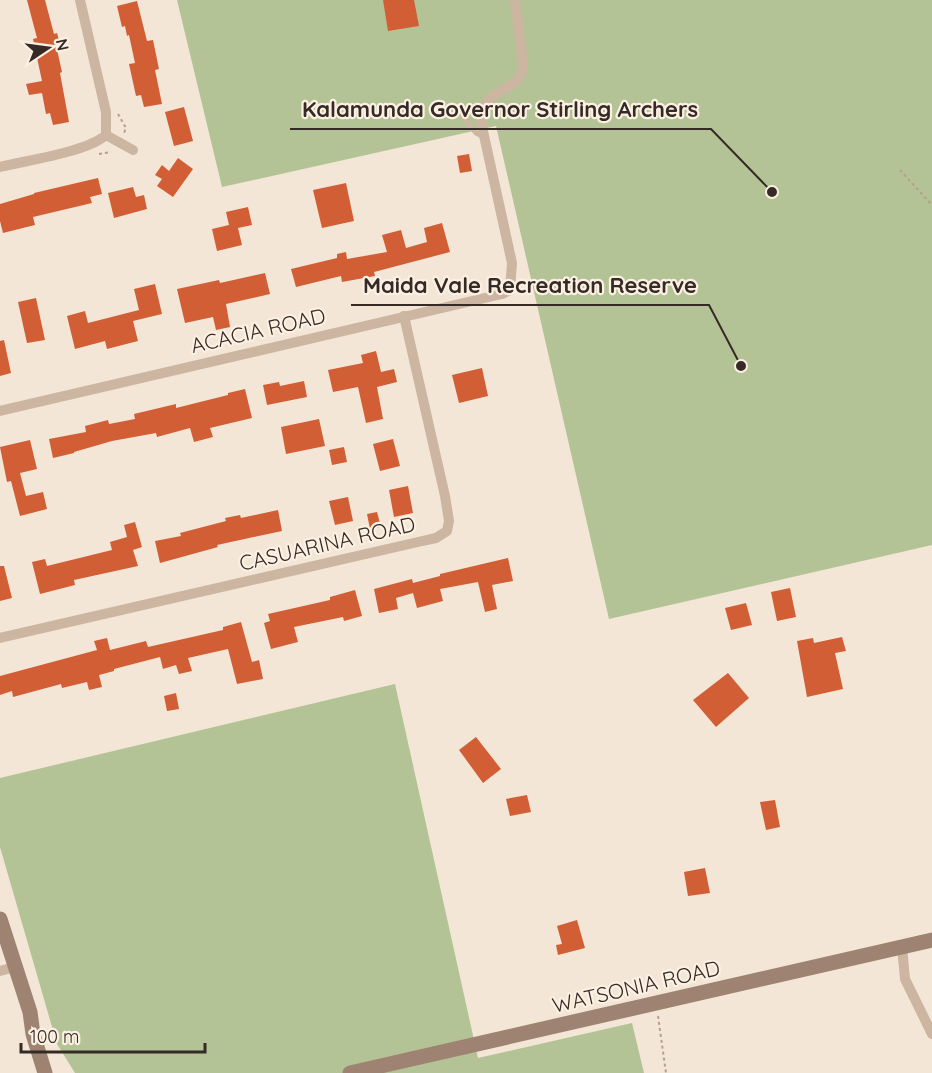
<svg xmlns="http://www.w3.org/2000/svg" width="932" height="1073" font-family="Quicksand,sans-serif">
	<rect width="100%" height="100%" fill="#f3e6d6"/>
	<g fill="#b3c395">
		<polygon points="177,0 932,0 932,545 609,619 496,126 222,187"/>
		<polygon points="395,684 478,1058 632,1023 644,1073 75,1073 57,1044 0,847 0,778"/>
	</g>
	<g fill="#d15e35">
		<polygon points="27,0 45,0 54,34 57,33 60,44 56,45 62,72 60,73 69,122 53,125 50,113 46,114 42,93 29,95 26,84 42,81 33,39 37,38"/>
		<polygon points="383,0 414,0 419,26 388,31"/>
		<polygon points="137,1 147,41 153,40 159,69 155,70 162,104 144,107 141,95 136,96 129,64 135,63 129,35 127,36 125,26 122,27 117,6"/>
		<polygon points="184,107 193,141 174,146 165,112"/>
		<polygon points="469,154 472,171 460,173 457,156"/>
		<polygon points="178,158 193,169 173,197 157,186 162,179 155,175 162,165 169,171"/>
		<polygon points="98,178 102,194 90,197 92,203 33,217 35,225 3,233 0,221 0,204 34,194 34,193"/>
		<polygon points="346,183 354,221 322,228 313,190"/>
		<polygon points="133,187 136,197 144,195 147,209 114,218 108,193"/>
		<polygon points="248,207 252,225 238,228 242,245 217,251 212,229 229,225 226,212"/>
		<polygon points="442,223 450,252 374,272 375,276 342,282 341,276 296,287 291,269 337,258 337,254 346,252 347,259 387,252 382,235 401,230 406,248 427,242 424,228"/>
		<polygon points="265,273 270,294 226,304 230,327 216,330 213,317 185,323 177,289 219,280 220,283"/>
		<polygon points="155,284 162,314 133,321 138,341 107,349 105,341 75,349 67,316 85,311 88,323 139,310 134,289"/>
		<polygon points="36,298 45,340 27,343 18,302"/>
		<polygon points="4,340 11,373 0,376 0,341"/>
		<polygon points="376,351 381,372 394,369 397,382 377,387 383,419 366,423 358,387 333,392 328,370 363,363 361,355"/>
		<polygon points="482,368 488,396 459,403 452,375"/>
		<polygon points="304,381 307,397 267,405 263,385 279,382 280,386"/>
		<polygon points="245,389 252,418 210,428 213,437 194,442 190,428 157,437 156,433 112,441 74,452 74,453 53,458 49,439 86,432 85,426 108,420 109,424 135,419 134,414 176,404 176,408 228,395 228,393"/>
		<polygon points="319,419 325,446 286,454 281,427"/>
		<polygon points="393,439 400,466 380,471 373,444"/>
		<polygon points="30,440 37,469 20,473 26,496 43,492 47,509 20,516 11,481 7,482 0,447"/>
		<polygon points="344,447 347,462 332,465 329,450"/>
		<polygon points="408,486 413,513 394,517 389,490"/>
		<polygon points="348,497 353,521 335,525 329,501"/>
		<polygon points="278,510 282,531 217,545 218,547 160,563 155,541 181,536 180,533 226,521 225,518 240,515 241,518"/>
		<polygon points="377,512 381,527 370,529 367,514"/>
		<polygon points="135,522 142,547 133,550 138,566 74,580 75,585 40,594 32,562 45,559 47,566 112,550 110,542 127,537 124,525"/>
		<polygon points="508,558 513,581 492,585 497,609 485,612 478,582 440,589 443,601 417,608 413,593 396,598 398,609 379,613 374,589 412,579 413,583 440,576 440,574"/>
		<polygon points="0,566 4,566 12,598 0,601"/>
		<polygon points="790,588 796,617 777,621 771,592"/>
		<polygon points="355,590 362,616 344,621 343,617 294,627 298,642 271,649 264,623 270,621 268,614 330,600 330,597"/>
		<polygon points="746,603 752,625 731,630 725,608"/>
		<polygon points="241,622 252,662 259,660 263,679 237,684 228,649 188,658 192,671 179,674 176,665 163,669 160,657 114,669 114,671 99,675 102,687 89,690 87,682 62,688 61,684 13,697 12,691 0,695 0,676 97,650 94,641 107,638 110,650 146,641 148,647 223,630 223,627"/>
		<polygon points="842,637 846,651 835,653 843,689 807,697 797,641 813,638 814,643"/>
		<polygon points="728,673 749,698 716,727 693,700"/>
		<polygon points="176,693 179,709 167,711 164,696"/>
		<polygon points="476,737 501,769 483,783 459,750"/>
		<polygon points="527,795 531,812 510,816 506,799"/>
		<polygon points="775,800 780,827 766,830 760,802"/>
		<polygon points="705,868 710,893 688,896 684,872"/>
		<polygon points="577,920 585,948 558,955 556,945 562,944 557,926"/>
	</g>
	<g fill="none" stroke-linecap="round" stroke-linejoin="round">
		<g stroke="#b89f8b" stroke-width="2" stroke-dasharray="3 3" stroke-linecap="butt">
			<polyline points="118,114 126,128 124,133"/>
			<polyline points="99,154 111,152"/>
			<polyline points="900,170 932,205"/>
			<polyline points="658,1016 666,1073"/>
		</g>
		<polyline stroke="#ccb5a1" stroke-width="5" points="459,112 476,133 484,137"/>
		<g stroke="#ccb5a1" stroke-width="10">
			<polyline points="106,135 133,150"/>
			<path d="M0 167C28 160 87 152 106 135V112L80 0"/>
			<path d="M0 411 502 294 510 290 512 263 481 122C482 117 483 108 486 103 499 85 522 90 523 63L515 0"/>
			<polyline points="0,638 418,542 436,538 447,531 449,521 445,496 404,316"/>
			<polyline points="902,947 905,979 932,1034"/>
			<polyline points="0,971 15,967"/>
		</g>
		<g stroke="#9f8372" stroke-width="15">
			<polyline points="0,919 30,1012 33,1034 45,1073"/>
			<polyline points="350,1073 932,940"/>
		</g>
	</g>
	<g text-anchor="middle" dominant-baseline="central" stroke-width="4.5" stroke-linejoin="round" paint-order="stroke">
		<g font-size="21" fill="#352a25" stroke="#fbf0e2">
			<text transform="translate(258 330) rotate(-13)">ACACIA ROAD</text>
			<text transform="translate(327 543) rotate(-13)">CASUARINA ROAD</text>
			<text transform="translate(636 986) rotate(-13)">WATSONIA ROAD</text>
		</g>
	</g>
	<path fill="none" stroke="#352a25" stroke-width="2" d="M772 192L711 129H290M741 366L709 305H351"/>
	<g fill="#352a25" stroke="#fbf0e2" stroke-width="2">
		<circle cx="772" cy="192" r="6"/>
		<circle cx="741" cy="366" r="6"/>
	</g>
	<g font-size="22" text-anchor="middle" font-weight="bold" fill="#352a25" stroke="#fbf0e2" stroke-width="4.5" stroke-linejoin="round" paint-order="stroke">
		<text x="500" y="117">Kalamunda Governor Stirling Archers</text>
		<text x="530" y="293">Maida Vale Recreation Reserve</text>
	</g>
	<g transform="translate(48 48) rotate(77)" stroke="#fbf0e2" stroke-width="4.5" paint-order="stroke">
	<path d="M0-4.5L10 22L0 15L-10 22Z" fill="#352a25"/>
	<text y="-9" font-size="16" font-weight="bold" text-anchor="middle" fill="#352a25">N</text>
	</g>
	<path d="M21 1043v9h184v-9" fill="none" stroke="#352a25" stroke-width="3"/>
	<text x="30" y="1043" font-size="18" fill="#352a25" stroke="#fbf0e2" stroke-width="4.5" paint-order="stroke">100 m</text>
</svg>
